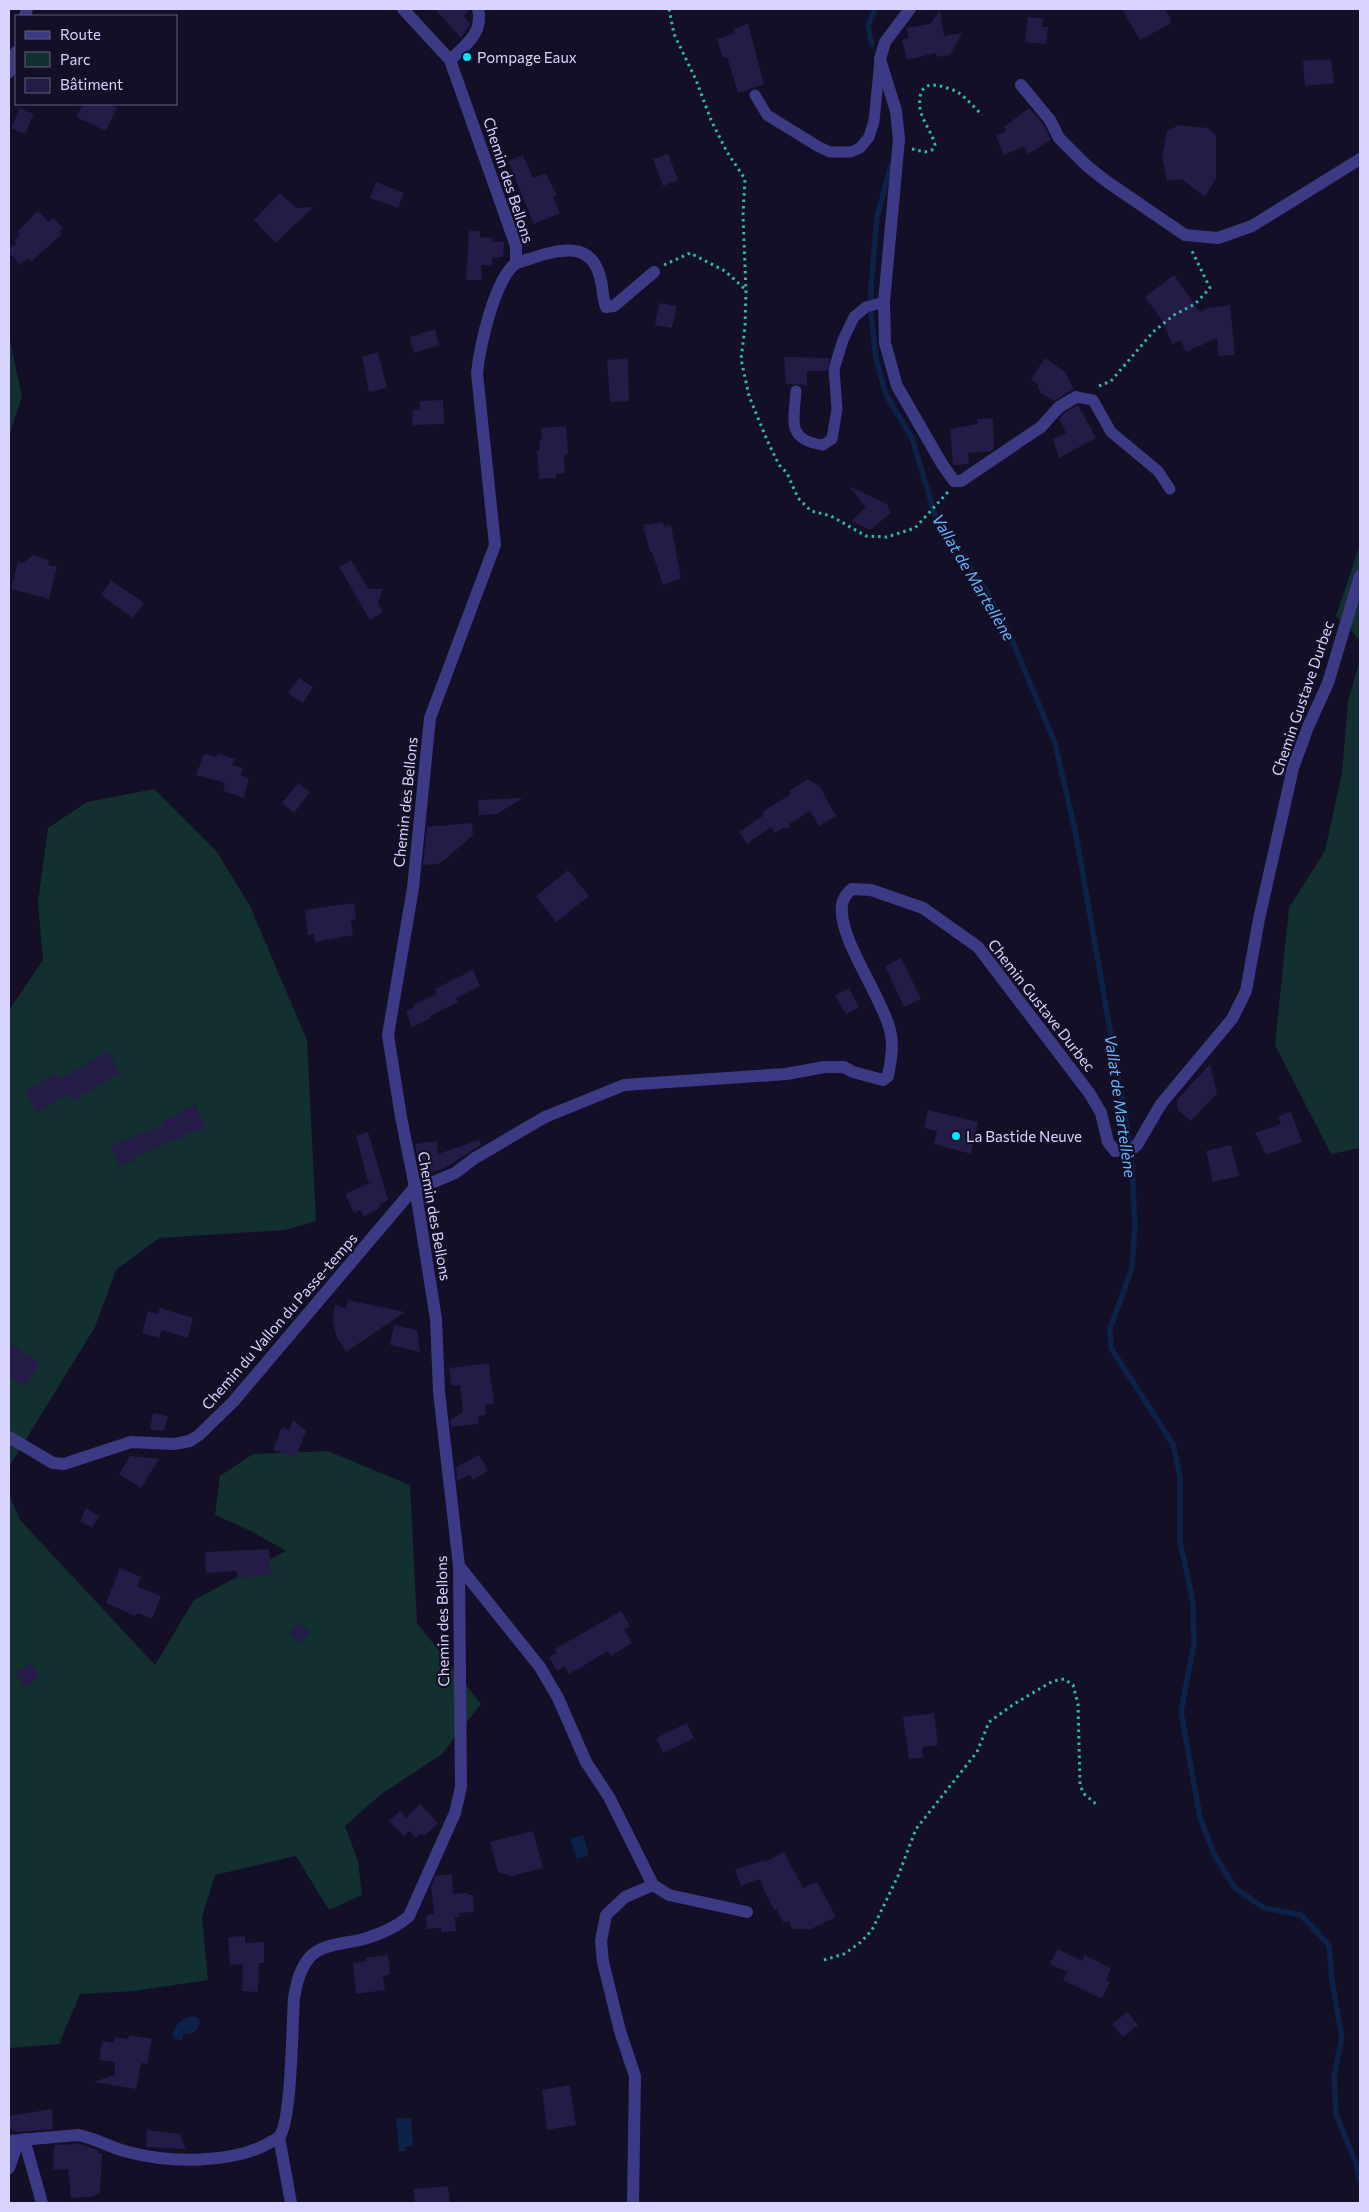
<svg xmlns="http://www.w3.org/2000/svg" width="1369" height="2212" font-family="Commissioner,sans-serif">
	<rect width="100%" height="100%" fill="#130f26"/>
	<g fill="#12302f">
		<polygon points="9,337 22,396 9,436"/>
		<polygon points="1360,545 1360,640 1336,616"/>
		<polygon points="1360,659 1360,1148 1331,1154 1275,1045 1289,908 1325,851 1342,773 1348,702"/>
		<polygon points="154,789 217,852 250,906 307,1040 316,1221 285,1230 159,1238 116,1270 95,1327 9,1467 9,1010 43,960 38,902 48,828 87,802"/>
		<polygon points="328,1451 410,1485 417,1623 481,1704 442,1754 380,1795 345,1826 358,1861 362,1895 329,1910 296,1856 215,1875 202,1917 208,1980 134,1991 80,1994 59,2044 9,2048 9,1494 20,1520 155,1665 194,1600 286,1551 251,1531 215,1515 220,1476 253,1454"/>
	</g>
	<g fill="#0c2248">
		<polygon points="583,1835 589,1855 577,1859 570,1839"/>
		<polygon points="188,2017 197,2017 200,2022 198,2029 191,2034 184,2033 182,2040 174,2039 172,2033 179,2022"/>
		<polygon points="411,2118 413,2146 406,2147 405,2151 399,2151 396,2119"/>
	</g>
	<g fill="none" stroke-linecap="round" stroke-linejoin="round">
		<g stroke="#0c2248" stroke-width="5.5">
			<polyline points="872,45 868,26 875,9"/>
			<polyline points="891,165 877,217 871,287 871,316 876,358 886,395 912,438 935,515 987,592 1010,635 1055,743 1076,835 1131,1150 1135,1225 1132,1268 1110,1329 1111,1348 1173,1444 1180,1477 1180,1541 1193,1602 1194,1643 1181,1712 1200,1817 1214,1854 1235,1888 1264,1908 1301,1915 1329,1945 1332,1981 1342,2037 1334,2077 1336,2114 1356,2163 1360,2181"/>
		</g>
	</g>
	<g fill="#241b47">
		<polygon points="435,9 470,9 464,16 470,24 461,38"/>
		<polygon points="1122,9 1165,9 1171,19 1170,24 1140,40"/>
		<polygon points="940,10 944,36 962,33 950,55 938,57 935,53 907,60 902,40 909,38 906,28 930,24"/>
		<polygon points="1028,17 1043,19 1042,27 1048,27 1046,44 1025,42"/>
		<polygon points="748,24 764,84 738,93 727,57 723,58 717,39 735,33 733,29"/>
		<polygon points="1321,59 1321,61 1331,59 1334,83 1305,86 1303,61"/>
		<polygon points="83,104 109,104 117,108 106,131 76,117"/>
		<polygon points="20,108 34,114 25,134 11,128"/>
		<polygon points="1029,108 1043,124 1051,140 1028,154 1024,146 1004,155 996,136 1006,131 1004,127"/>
		<polygon points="1179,125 1208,128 1216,135 1216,178 1205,197 1182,179 1167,181 1162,157 1167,131"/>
		<polygon points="668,154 678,180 663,186 653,159"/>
		<polygon points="523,155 533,178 546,173 557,196 553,197 560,213 534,224 508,161"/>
		<polygon points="376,182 404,193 398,208 370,198"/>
		<polygon points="280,193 296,208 313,207 276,243 254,220"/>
		<polygon points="38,211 49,222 53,217 63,228 59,231 62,234 32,261 28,258 20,265 9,252 9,249 16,243 14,240 20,234 17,232"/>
		<polygon points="469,231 480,231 480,237 493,238 492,242 504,242 503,257 492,258 492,266 481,265 482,280 466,280"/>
		<polygon points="1174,275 1200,312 1208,308 1230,305 1235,355 1218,356 1217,338 1186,352 1181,341 1172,344 1162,320 1145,297"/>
		<polygon points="659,303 677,306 672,328 655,325"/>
		<polygon points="435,329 439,345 414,353 410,337"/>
		<polygon points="378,352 387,388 369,392 362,357"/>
		<polygon points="784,357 830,358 827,371 807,371 807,385 786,384"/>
		<polygon points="628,358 629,401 610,402 607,360"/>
		<polygon points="1045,358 1065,372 1074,389 1054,401 1039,392 1041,390 1037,388 1039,385 1031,379"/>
		<polygon points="443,400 444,424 412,425 413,410 420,410 420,401"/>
		<polygon points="1078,405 1096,438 1059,458 1053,439 1066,433 1059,419 1064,413"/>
		<polygon points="993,418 994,449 991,451 968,453 969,464 953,465 950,429 978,424 977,419"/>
		<polygon points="566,426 568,454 564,455 565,473 556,474 556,478 539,479 537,450 540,450 539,441 542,440 541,428"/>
		<polygon points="849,486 887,504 891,513 870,530 851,521 866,507"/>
		<polygon points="663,522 664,526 671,525 681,578 663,585 652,552 650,552 643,525"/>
		<polygon points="33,555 49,560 48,565 57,567 49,599 11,589 18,562 23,563"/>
		<polygon points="351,560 369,589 383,589 378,603 383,612 370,620 339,567"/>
		<polygon points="111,580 144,603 133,618 101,595"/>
		<polygon points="299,678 313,687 303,703 288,693"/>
		<polygon points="217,753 235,759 232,765 243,768 241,775 249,778 244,798 223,791 225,783 196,775 204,754 216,757"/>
		<polygon points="808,779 820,787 836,816 819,826 810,811 789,824 789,829 783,828 775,833 771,827 747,844 739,832 764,815 762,812 791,794 789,791"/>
		<polygon points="298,783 310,792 294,813 282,803"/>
		<polygon points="523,798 497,814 479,815 478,800"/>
		<polygon points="472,823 473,835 447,858 438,864 423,865 427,827"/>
		<polygon points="568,870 589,896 556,922 536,896"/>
		<polygon points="354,903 356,919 351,920 353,935 315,942 314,934 308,935 305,910"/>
		<polygon points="901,958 921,999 904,1007 885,966"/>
		<polygon points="473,970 480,986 456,998 458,1002 430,1016 431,1018 412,1027 406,1012 414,1007 413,1005 437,994 435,989"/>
		<polygon points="849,988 859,1007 846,1015 835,995"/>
		<polygon points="108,1051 120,1073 73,1101 69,1094 37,1113 25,1092 56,1073 60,1079"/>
		<polygon points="1210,1064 1217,1093 1191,1121 1178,1110 1177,1100"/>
		<polygon points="196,1104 205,1128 163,1144 163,1145 136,1156 137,1159 119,1166 110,1146 164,1124 162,1121 180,1114 179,1112"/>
		<polygon points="928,1110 978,1122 971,1154 934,1144 937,1131 924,1128"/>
		<polygon points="1291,1112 1302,1142 1266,1155 1255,1133 1281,1124 1278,1116"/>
		<polygon points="368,1132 388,1200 379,1205 380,1208 364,1216 360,1210 354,1213 345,1194 374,1181 368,1182 356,1136"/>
		<polygon points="479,1140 481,1145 443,1169 424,1173 423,1170 420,1170 415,1144 437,1141 438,1154"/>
		<polygon points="1231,1145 1239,1176 1213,1182 1206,1151"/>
		<polygon points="348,1300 405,1312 346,1352 336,1336 333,1320 335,1305 346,1308"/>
		<polygon points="160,1308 193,1318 188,1338 162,1330 159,1338 142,1333 148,1311 158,1314"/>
		<polygon points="394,1325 417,1330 420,1352 390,1345"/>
		<polygon points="9,1343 40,1363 25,1386 9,1377"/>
		<polygon points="489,1363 494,1404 485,1405 486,1415 478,1416 479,1424 451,1427 450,1420 463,1412 460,1385 452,1386 449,1368"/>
		<polygon points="153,1413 168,1416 164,1431 150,1429"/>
		<polygon points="293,1420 306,1431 296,1457 273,1450 282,1427 289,1430"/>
		<polygon points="479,1455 488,1471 473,1480 470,1475 457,1481 456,1467"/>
		<polygon points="130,1456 159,1459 141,1488 119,1474"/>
		<polygon points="86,1508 99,1516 92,1528 80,1521"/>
		<polygon points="269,1549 271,1575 237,1578 237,1571 206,1573 205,1552"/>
		<polygon points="120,1568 141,1577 137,1586 161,1596 152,1619 138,1613 135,1616 106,1603"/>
		<polygon points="621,1611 630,1626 624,1630 632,1643 611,1656 608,1651 569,1674 565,1666 557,1671 549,1657 557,1653 555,1649"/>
		<polygon points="298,1623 309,1632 300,1643 289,1633"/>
		<polygon points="31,1663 40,1678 24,1688 15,1672"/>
		<polygon points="934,1713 938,1745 922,1747 923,1757 909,1759 903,1717"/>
		<polygon points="687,1723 694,1738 663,1753 656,1738"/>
		<polygon points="420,1804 438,1823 424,1836 421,1833 416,1838 409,1831 404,1836 389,1821 400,1811 406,1818"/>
		<polygon points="533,1831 543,1868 512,1876 498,1872 490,1842"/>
		<polygon points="784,1852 803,1888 817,1882 836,1917 811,1929 792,1929 789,1921 784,1923 776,1909 774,1910 759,1879 741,1886 735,1870 764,1860 765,1862"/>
		<polygon points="452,1874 453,1894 468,1893 468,1895 473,1895 474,1912 459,1913 459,1917 455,1917 456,1931 441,1932 441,1928 427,1929 426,1915 434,1914 431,1886 436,1876"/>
		<polygon points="245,1936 245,1943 264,1942 264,1963 259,1963 258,1992 242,1991 243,1964 230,1965 228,1937"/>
		<polygon points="1058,1949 1082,1961 1085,1955 1111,1968 1106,1980 1110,1982 1102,1999 1063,1980 1067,1972 1050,1964"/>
		<polygon points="388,1955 390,1974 383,1976 385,1990 356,1994 353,1963 367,1961 366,1958"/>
		<polygon points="1127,2012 1138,2025 1123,2037 1112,2024"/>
		<polygon points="129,2035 152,2039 147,2064 141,2063 136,2089 93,2082 115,2075 115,2062 99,2060 102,2041 114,2043 115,2037 128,2039"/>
		<polygon points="570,2085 576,2125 547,2130 542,2090"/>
		<polygon points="52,2109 53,2129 17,2132 9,2128 9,2116"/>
		<polygon points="147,2130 180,2134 186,2149 146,2147"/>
		<polygon points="80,2144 98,2150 98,2153 102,2153 100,2193 92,2197 71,2198 68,2169 53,2170 54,2145"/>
		<polygon points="448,2186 450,2203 415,2203 413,2189"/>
	</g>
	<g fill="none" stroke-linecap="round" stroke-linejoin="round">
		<g stroke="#2fb8b0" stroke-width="3" stroke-dasharray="2.5 4" stroke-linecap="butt">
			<polyline points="669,9 674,34 696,80 711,120 727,152 745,179 743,215 746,291 745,327 741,359 749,396 767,440 779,465 787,473 798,498 811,511 831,516 866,536 887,537 915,528 948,492"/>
			<path d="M912 149 925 152 932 150 935 145C932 132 922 121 920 108 918 89 925 81 944 87 949 89 955 90 959 93 967 99 975 108 982 115"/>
			<polyline points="664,265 690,253 725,271 746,290"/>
			<polyline points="1099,386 1111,381 1153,332 1174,315 1195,304 1210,288 1191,249"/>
			<polyline points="824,1960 844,1954 861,1942 872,1930 898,1876 916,1829 977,1752 989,1722 1014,1704 1053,1681 1064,1679 1073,1685 1078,1704 1080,1784 1083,1793 1096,1804"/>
		</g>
		<g stroke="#3d3a85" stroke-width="11">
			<polyline points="755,95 767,115 819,147 830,152 851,152 860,148 869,137 874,121 880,60"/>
			<path d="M796 391C794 421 786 440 823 445L832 439 837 409 834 369 843 340 854 317 866 307 884 302"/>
			<polyline points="1076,397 1093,400 1111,432 1158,471 1170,489"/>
		</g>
		<g stroke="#3d3a85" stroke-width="12">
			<polyline points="910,9 885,42 880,59 896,111 899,139 884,302 885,343 897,386 942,464 954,481 961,481 1041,427 1059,407 1076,397"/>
			<polyline points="25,16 27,9"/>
			<path d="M450 60C466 45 484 32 478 9"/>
			<polyline points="9,72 16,52"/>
			<polyline points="1021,85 1050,120 1059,138 1087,166 1106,181 1185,235 1218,238 1252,226 1360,159"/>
			<path d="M516 263C545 255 589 233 600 277 603 287 602 296 606 307L614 306 654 272"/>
			<path d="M9 1437 53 1463 64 1464 131 1442 174 1444 190 1441 199 1435 233 1402 415 1187 436 1181 455 1173 475 1158 545 1117 624 1085 786 1074 825 1067H844L853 1072 883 1080 888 1076C891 1060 894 1046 890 1030 881 994 838 939 842 905 843 898 847 893 852 889L871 890 923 908 978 947 1090 1094 1101 1113 1108 1142 1115 1151 1131 1150 1137 1145 1161 1104 1232 1019 1246 991 1259 919 1293 768 1308 727 1328 683 1360 576"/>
			<polyline points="459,1566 540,1667 558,1698 586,1762 609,1797 653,1885 669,1895 747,1912"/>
			<polyline points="279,2137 291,2203"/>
			<polyline points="24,2139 42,2203"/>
			<path d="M9 2141 78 2135C95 2138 111 2148 128 2152 169 2163 232 2164 269 2143 272 2141 277 2139 279 2137 292 2122 292 2023 294 1998 296 1984 300 1969 309 1958 322 1943 346 1944 364 1939 380 1934 396 1928 409 1916L455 1813 461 1787 459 1566 439 1392 436 1319 415 1187 401 1117 388 1035 413 888 430 718 495 545 477 373C480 346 494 280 516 263V246L450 60 403 9"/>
			<polyline points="9,2168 18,2142"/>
			<polyline points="633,2203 635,2076 620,2031 603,1962 601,1941 606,1915 625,1897 653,1885"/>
		</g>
	</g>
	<g fill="#00e5ff" stroke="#130f26" stroke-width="2">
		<circle cx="467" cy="57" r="5"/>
		<circle cx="956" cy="1136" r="5"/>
	</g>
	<g text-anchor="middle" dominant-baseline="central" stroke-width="4.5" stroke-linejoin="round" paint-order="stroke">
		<g font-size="15" fill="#d9d4ff" stroke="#130f26" text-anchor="start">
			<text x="477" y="57">Pompage Eaux</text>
			<text x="966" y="1136">La Bastide Neuve</text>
		</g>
		<g font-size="15" fill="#d9d4ff" stroke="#130f26">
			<text transform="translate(509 180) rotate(72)">Chemin des Bellons</text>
			<text transform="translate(1302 698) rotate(-71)">Chemin Gustave Durbec</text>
			<text transform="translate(405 802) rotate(-84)">Chemin des Bellons</text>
			<text transform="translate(1042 1005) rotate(52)">Chemin Gustave Durbec</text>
			<text transform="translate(435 1216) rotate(80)">Chemin des Bellons</text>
			<text transform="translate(279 1321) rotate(-49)">Chemin du Vallon du Passe-temps</text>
			<text transform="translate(442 1621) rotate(-91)">Chemin des Bellons</text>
		</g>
		<g font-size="16" font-style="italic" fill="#62b6ff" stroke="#130f26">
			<text transform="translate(974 577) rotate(59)">Vallat de Martellène</text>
			<text transform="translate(1121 1106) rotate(82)">Vallat de Martellène</text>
		</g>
	</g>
	<rect width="1369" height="2212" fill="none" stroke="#d9d4ff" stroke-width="20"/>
	<rect x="15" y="15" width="162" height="90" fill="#130f26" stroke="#625e7d"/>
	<rect x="25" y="31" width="25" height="8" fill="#3d3a85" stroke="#625e7d"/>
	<text x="60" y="40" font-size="15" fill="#d9d4ff">Route</text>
	<rect x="25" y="52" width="25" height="15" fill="#12302f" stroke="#625e7d"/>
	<text x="60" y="65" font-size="15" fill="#d9d4ff">Parc</text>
	<rect x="25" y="78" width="25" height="15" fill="#241b47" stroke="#625e7d"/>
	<text x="60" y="90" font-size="15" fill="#d9d4ff">Bâtiment</text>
</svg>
